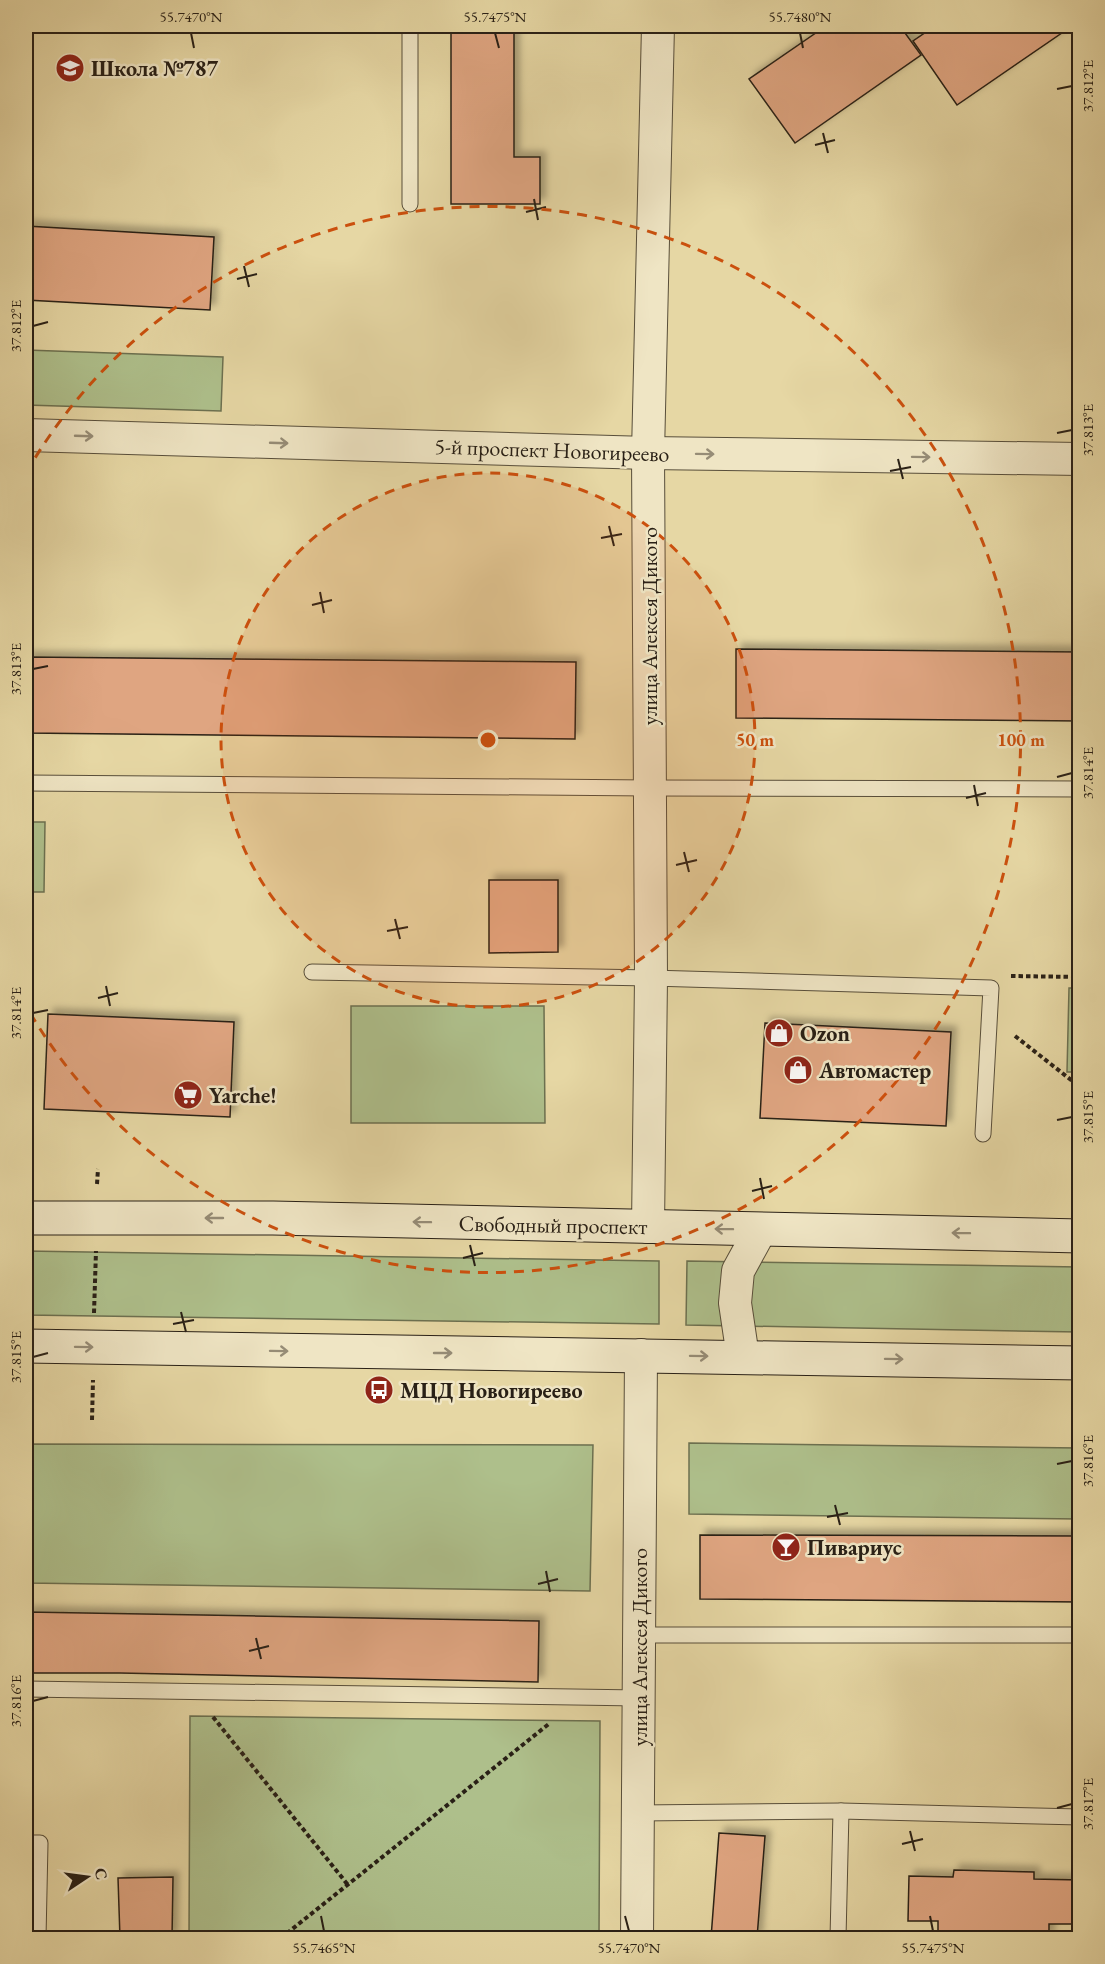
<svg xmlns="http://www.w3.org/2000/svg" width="1105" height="1964" font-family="'EB Garamond',serif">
	<defs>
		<filter id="shadow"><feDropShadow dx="5.5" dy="-5.5" stdDeviation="3" flood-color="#0004"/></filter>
	</defs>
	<rect width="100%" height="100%" fill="#e6d7a4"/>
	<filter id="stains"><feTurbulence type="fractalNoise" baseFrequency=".00333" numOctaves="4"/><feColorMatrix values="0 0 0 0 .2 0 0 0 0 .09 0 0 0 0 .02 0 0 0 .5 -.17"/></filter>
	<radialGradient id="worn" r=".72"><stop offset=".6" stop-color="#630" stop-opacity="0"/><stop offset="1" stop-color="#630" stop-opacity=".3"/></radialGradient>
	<g fill="#aebf8b" stroke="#6c7050" stroke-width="1.5">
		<polygon points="26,350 223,357 221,411 26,405"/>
		<polygon points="26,822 45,822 44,892 26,892"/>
		<polygon points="1069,988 1079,988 1079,1072 1067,1072"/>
		<polygon points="351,1006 544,1006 545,1123 351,1123"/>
		<polygon points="26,1251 659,1261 659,1324 26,1315"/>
		<polygon points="687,1261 1079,1267 1079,1332 686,1325"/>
		<polygon points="689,1443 1079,1448 1079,1519 689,1514"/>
		<polygon points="26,1444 593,1445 590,1591 26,1583"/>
		<polygon points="190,1716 600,1721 599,1938 189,1938"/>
	</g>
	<g fill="#dfa581" stroke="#292016" stroke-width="1.5" filter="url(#shadow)">
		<polygon points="451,26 514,26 514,157 540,157 540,204 451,204"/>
		<polygon points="826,26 900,26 921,55 795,143 749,79"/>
		<polygon points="935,26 1072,26 957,105 913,41"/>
		<polygon points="26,226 214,237 210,310 26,300"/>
		<polygon points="736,649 1080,652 1080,721 736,718"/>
		<polygon points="26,657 576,662 575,739 26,733"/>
		<polygon points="489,880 558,880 558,952 489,953"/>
		<polygon points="48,1014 234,1022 230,1117 44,1109"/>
		<polygon points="765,1023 951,1032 946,1126 760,1118"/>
		<polygon points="700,1535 1080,1536 1080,1602 700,1599"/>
		<polygon points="26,1612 539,1621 538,1682 120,1673 26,1673"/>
		<polygon points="719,1833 765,1836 757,1938 711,1938"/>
		<polygon points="26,1869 28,1869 27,1938 26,1938"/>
		<polygon points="954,1870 1034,1872 1034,1879 1080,1880 1080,1924 1049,1924 1049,1938 989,1937 938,1936 938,1921 908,1921 909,1876 953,1877"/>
		<polygon points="173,1877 172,1938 120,1938 118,1878"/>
	</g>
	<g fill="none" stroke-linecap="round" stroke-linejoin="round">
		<g stroke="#584e3a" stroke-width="17">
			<g id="lane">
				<polyline points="410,26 410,204"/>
				<polyline points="26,783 650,788 1080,789"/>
				<polyline points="312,972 651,978 991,988 983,1134"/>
				<polyline points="639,1635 1080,1635"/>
				<polyline points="26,1689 639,1698"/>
				<polyline points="638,1813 841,1811"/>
				<polyline points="26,1843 40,1843 38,1938"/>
				<polyline points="838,1938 841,1811 1080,1817"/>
			</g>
		</g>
		<g stroke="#584e3a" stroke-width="34">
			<g id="street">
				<polyline points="26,435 648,453 1080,459"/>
				<polyline points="648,1227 651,978 648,453 658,26"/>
				<polyline points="743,1357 735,1303 738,1271 761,1229"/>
				<polyline points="637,1938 641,1355"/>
			</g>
		</g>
		<g stroke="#292016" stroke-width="35">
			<g id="secondary">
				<polyline points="26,1218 273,1218 1080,1236"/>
				<polyline points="26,1346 1080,1363"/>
			</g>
		</g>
		<g stroke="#292016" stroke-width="4" stroke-dasharray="4.5 3" stroke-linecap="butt">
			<polyline points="1011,976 1080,977"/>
			<polyline points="1015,1036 1080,1087"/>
			<polyline points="97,1184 98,1169"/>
			<polyline points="94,1313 96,1251"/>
			<polyline points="92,1420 93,1380"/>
			<polyline points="213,1717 348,1885"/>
			<polyline points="281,1938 550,1723"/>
		</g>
		<use href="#lane" stroke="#efe5c4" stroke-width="15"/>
		<use href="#street" stroke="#efe5c4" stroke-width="32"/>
		<use href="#secondary" stroke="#efe5c4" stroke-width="33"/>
	</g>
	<defs><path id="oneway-shaft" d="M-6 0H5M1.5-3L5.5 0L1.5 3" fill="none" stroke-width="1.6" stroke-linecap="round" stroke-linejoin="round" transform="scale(1.5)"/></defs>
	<g stroke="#968c76">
		<use href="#oneway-shaft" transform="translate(84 436) rotate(2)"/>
		<use href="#oneway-shaft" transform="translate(279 443) rotate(2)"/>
		<use href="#oneway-shaft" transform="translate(705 454) rotate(1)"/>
		<use href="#oneway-shaft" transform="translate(921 457) rotate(1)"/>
		<use href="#oneway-shaft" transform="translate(214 1218) rotate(-180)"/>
		<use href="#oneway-shaft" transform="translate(422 1222) rotate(-179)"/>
		<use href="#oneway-shaft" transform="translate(724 1229) rotate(-179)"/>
		<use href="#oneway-shaft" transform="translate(961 1233) rotate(-179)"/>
		<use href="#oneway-shaft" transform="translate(84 1347) rotate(1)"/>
		<use href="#oneway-shaft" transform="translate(279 1351) rotate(1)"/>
		<use href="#oneway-shaft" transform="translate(443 1353)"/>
		<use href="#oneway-shaft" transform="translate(699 1356) rotate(1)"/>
		<use href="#oneway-shaft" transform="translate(894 1359) rotate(1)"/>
	</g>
	<path fill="none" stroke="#292016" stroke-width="2" d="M191 33 194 48M495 33 499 48M800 33 803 48M1057 89 1072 86M823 133 828 153M815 145 835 140M534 199 538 220M526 212 546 207M244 266 249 287M237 279 257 274M33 326 48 322M1057 433 1072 430M898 459 903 479M890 471 911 467M609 526 614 546M601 538 622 534M320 592 324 613M312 605 332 600M33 669 48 666M1057 777 1072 773M974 785 978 806M966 798 986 793M684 852 689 872M676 865 697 860M395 919 400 939M387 931 408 927M106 986 110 1006M98 998 118 993M33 1013 48 1010M1057 1120 1072 1117M760 1178 764 1199M752 1191 772 1186M470 1245 475 1266M463 1258 483 1253M181 1312 186 1332M173 1324 194 1320M33 1357 48 1353M1057 1464 1072 1461M835 1505 840 1525M827 1517 848 1513M546 1571 550 1592M538 1584 558 1579M256 1638 261 1659M249 1651 269 1646M33 1701 48 1697M1057 1808 1072 1804M910 1831 915 1851M902 1844 923 1839M321 1916 324 1931M625 1916 629 1931M930 1916 933 1931"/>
	<circle cx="488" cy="740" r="267" fill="#cb500e" fill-opacity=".12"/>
	<g fill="none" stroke="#cb500e" stroke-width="3" stroke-dasharray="10 8">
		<circle cx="488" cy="740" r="267"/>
		<path d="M26 473A533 533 0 1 1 26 1006"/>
	</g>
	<defs>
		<g id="school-disc" transform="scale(1.5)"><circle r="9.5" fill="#8f2418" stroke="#efe5c4"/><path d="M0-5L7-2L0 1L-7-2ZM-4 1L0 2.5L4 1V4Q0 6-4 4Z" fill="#fff"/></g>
		<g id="shop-disc" transform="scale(1.5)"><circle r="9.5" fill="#8f2418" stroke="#efe5c4"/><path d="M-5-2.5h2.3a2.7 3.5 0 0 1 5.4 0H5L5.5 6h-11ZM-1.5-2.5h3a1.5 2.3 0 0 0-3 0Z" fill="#fff"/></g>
		<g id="supermarket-disc" transform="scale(1.5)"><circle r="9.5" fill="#8f2418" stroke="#efe5c4"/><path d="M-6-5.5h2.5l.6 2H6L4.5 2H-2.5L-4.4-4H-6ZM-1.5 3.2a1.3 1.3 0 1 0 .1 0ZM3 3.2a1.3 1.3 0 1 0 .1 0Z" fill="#fff"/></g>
		<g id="bus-disc" transform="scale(1.5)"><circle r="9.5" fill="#8f2418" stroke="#efe5c4"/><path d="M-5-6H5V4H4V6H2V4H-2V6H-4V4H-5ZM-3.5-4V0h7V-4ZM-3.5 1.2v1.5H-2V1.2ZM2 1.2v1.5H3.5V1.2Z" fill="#fff"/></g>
		<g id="bar-disc" transform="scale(1.5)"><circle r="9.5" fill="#8f2418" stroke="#efe5c4"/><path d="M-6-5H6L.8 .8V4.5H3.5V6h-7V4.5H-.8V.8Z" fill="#fff"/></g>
	</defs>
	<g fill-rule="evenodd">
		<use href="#school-disc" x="70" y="68"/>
		<use href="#shop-disc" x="779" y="1033"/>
		<use href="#shop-disc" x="798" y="1070"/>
		<use href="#supermarket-disc" x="188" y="1095"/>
		<use href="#bus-disc" x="379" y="1390"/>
		<use href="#bar-disc" x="786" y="1547"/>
	</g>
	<g text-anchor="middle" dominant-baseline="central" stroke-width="5" stroke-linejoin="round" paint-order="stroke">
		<g font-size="22" font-weight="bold" fill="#292016" stroke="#efe5c4" text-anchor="start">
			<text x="91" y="68">Школа №787</text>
			<text x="800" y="1033">Ozon</text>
			<text x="819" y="1070">Автомастер</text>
			<text x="209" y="1095">Yarche!</text>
			<text x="400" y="1390">МЦД Новогиреево</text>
			<text x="807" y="1547">Пивариус</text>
		</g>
		<g font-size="22" fill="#292016" stroke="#efe5c4">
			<text transform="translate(552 450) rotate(2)">5-й проспект Новогиреево</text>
			<text transform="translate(649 626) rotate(-90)">улица Алексея Дикого</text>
			<text transform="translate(553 1225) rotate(1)">Свободный проспект</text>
			<text transform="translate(639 1647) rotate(-90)">улица Алексея Дикого</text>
		</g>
	</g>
	<circle cx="488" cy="740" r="9" fill="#cb500e" stroke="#efe5c4" stroke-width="3"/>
	<g font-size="18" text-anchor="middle" font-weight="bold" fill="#cb500e" stroke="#efe5c4" stroke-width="5" stroke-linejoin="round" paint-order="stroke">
		<text x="755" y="746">50 m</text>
		<text x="1021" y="746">100 m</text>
	</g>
	<rect width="1105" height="1964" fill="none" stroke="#e6d7a4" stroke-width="66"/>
	<g transform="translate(87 1877) rotate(77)" stroke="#efe5c4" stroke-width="4.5" paint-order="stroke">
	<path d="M0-4.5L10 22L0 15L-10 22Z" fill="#292016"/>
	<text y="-9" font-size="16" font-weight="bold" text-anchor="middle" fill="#292016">С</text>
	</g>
	<rect x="33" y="33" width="1039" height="1898" fill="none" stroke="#292016" stroke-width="2"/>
	<g font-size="15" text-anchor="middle" fill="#292016">
		<text x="191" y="22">55.7470°N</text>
		<text x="495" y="22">55.7475°N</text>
		<text x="800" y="22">55.7480°N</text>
		<text transform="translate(1088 86) rotate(-90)" y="5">37.812°E</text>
		<text transform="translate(16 326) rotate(-90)" y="5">37.812°E</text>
		<text transform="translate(1088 430) rotate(-90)" y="5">37.813°E</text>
		<text transform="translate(16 669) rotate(-90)" y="5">37.813°E</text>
		<text transform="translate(1088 773) rotate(-90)" y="5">37.814°E</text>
		<text transform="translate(16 1013) rotate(-90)" y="5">37.814°E</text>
		<text transform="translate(1088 1117) rotate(-90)" y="5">37.815°E</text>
		<text transform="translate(16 1357) rotate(-90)" y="5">37.815°E</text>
		<text transform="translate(1088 1461) rotate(-90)" y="5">37.816°E</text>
		<text transform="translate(16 1701) rotate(-90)" y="5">37.816°E</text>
		<text transform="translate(1088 1804) rotate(-90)" y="5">37.817°E</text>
		<text x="324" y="1953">55.7465°N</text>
		<text x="629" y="1953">55.7470°N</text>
		<text x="933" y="1953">55.7475°N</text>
	</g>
	<rect width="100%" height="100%" filter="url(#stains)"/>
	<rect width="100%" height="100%" fill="url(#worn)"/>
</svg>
